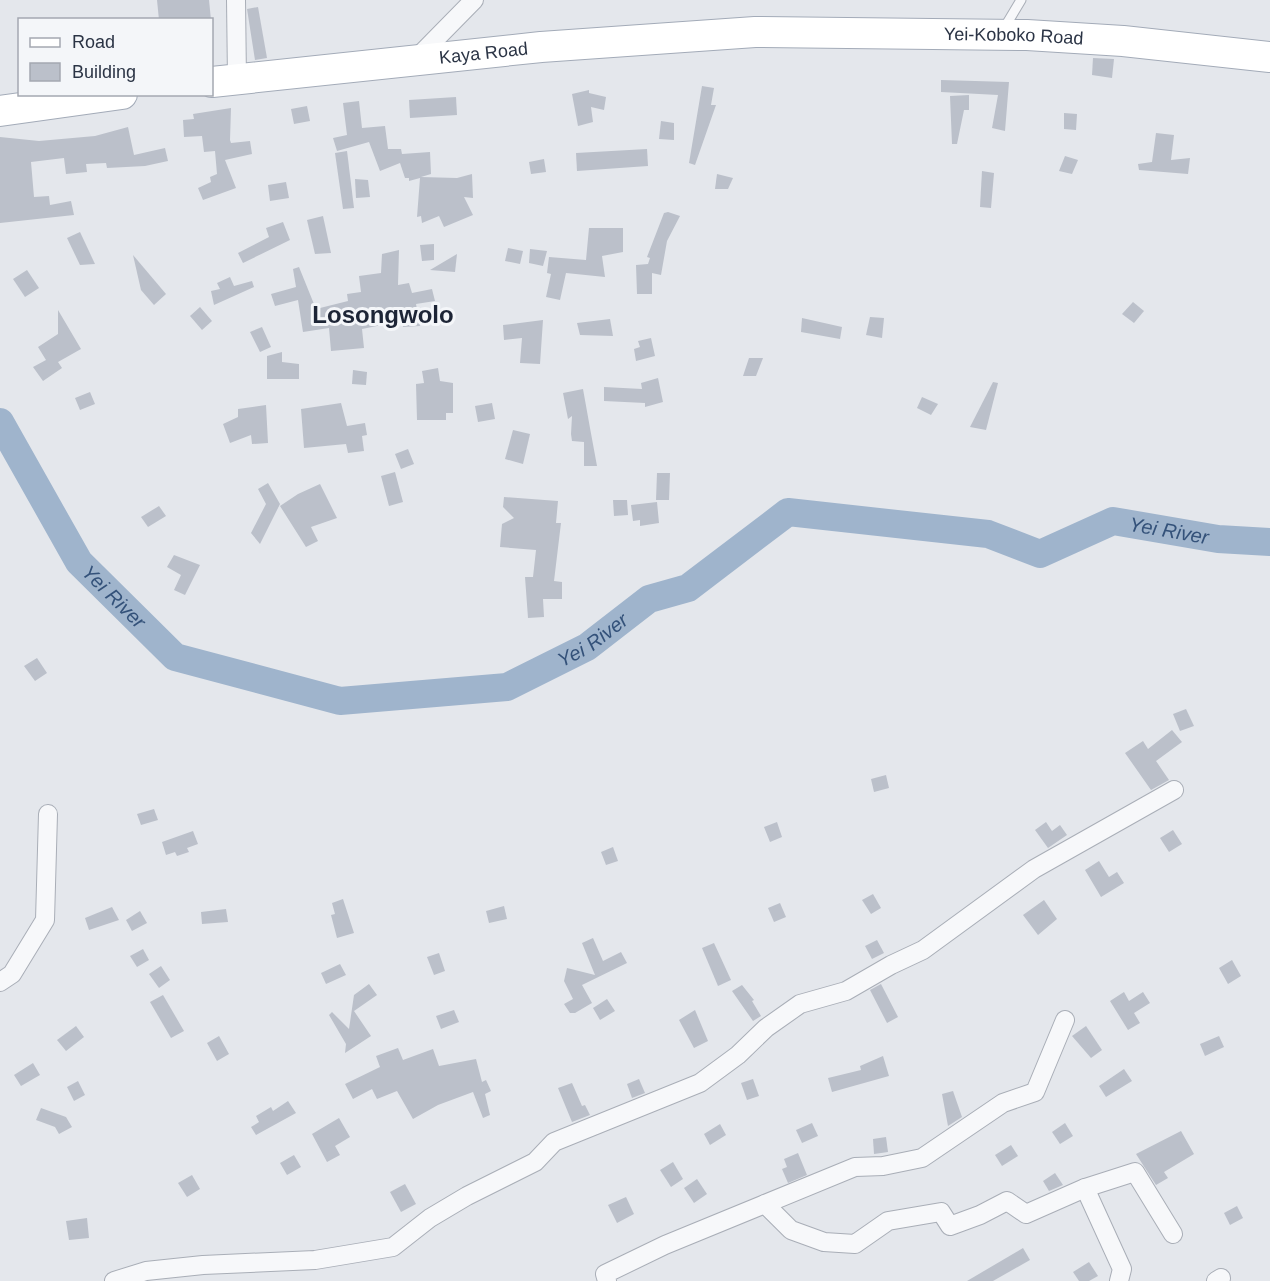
<svg xmlns="http://www.w3.org/2000/svg" width="1270" height="1281" font-family="Helvetica,sans-serif">
	<rect width="100%" height="100%" fill="#e4e7ec"/>
	<g fill="none" stroke-linecap="round" stroke-linejoin="round">
		<path stroke="#9fb4cc" stroke-width="28" id="s1" d="M0 422 79 562 175 657 340 701 507 687 587 647 649 599 688 588 788 512 988 534 1040 554 1113 521 1218 539 1270 542"/>
	</g>
	<g fill="#bbc0ca">
		<polygon points="157,0 209,0 211,20 159,20"/>
		<polygon points="258,7 267,58 255,60 247,9"/>
		<polygon points="1093,58 1114,59 1112,78 1092,75"/>
		<polygon points="941,80 1009,82 1005,131 992,128 998,95 941,92"/>
		<polygon points="702,86 714,88 711,105 716,105 695,165 689,163"/>
		<polygon points="589,90 589,93 606,97 604,110 591,107 593,122 578,126 572,94"/>
		<polygon points="969,95 969,110 964,110 957,144 952,144 950,96"/>
		<polygon points="456,97 457,115 410,118 409,100"/>
		<polygon points="359,101 362,128 385,126 388,149 401,149 402,154 430,152 431,174 421,177 457,178 472,174 473,198 464,197 473,215 444,227 439,216 422,223 421,216 417,217 420,178 409,181 409,178 405,178 400,163 380,171 369,142 337,151 333,138 347,135 343,103"/>
		<polygon points="307,106 310,121 294,124 291,109"/>
		<polygon points="231,108 230,140 231,143 250,141 252,154 225,160 236,188 203,200 198,188 211,182 210,177 217,174 215,151 204,152 202,136 184,137 183,120 194,119 193,114"/>
		<polygon points="1064,113 1077,114 1076,130 1064,129"/>
		<polygon points="661,121 674,123 674,140 659,139"/>
		<polygon points="128,127 134,155 165,148 168,161 145,166 107,168 106,163 86,164 87,172 66,174 64,158 31,162 34,197 49,196 50,205 71,201 74,215 0,223 0,137 39,141 95,136"/>
		<polygon points="1156,133 1174,135 1171,160 1190,158 1188,174 1139,170 1138,164 1152,162"/>
		<polygon points="647,149 648,166 577,171 576,153"/>
		<polygon points="347,151 354,208 343,209 335,153"/>
		<polygon points="1065,156 1078,160 1072,174 1059,171"/>
		<polygon points="544,159 546,172 531,174 529,162"/>
		<polygon points="982,171 994,173 991,208 980,207"/>
		<polygon points="717,174 733,178 728,189 715,189"/>
		<polygon points="355,179 368,180 370,197 356,198"/>
		<polygon points="286,182 289,198 270,201 268,185"/>
		<polygon points="668,212 680,216 667,241 661,275 652,273 652,294 637,294 636,265 648,264 650,258 647,257 664,213"/>
		<polygon points="323,216 331,253 315,254 307,220"/>
		<polygon points="283,222 290,240 243,263 238,253 269,237 266,228"/>
		<polygon points="589,228 623,228 623,252 602,256 605,277 566,273 560,300 546,297 551,274 547,273 549,257 586,260"/>
		<polygon points="80,232 95,264 80,265 67,238"/>
		<polygon points="434,244 434,260 422,261 420,245"/>
		<polygon points="508,248 523,251 520,264 505,261"/>
		<polygon points="530,249 547,251 543,266 529,263"/>
		<polygon points="399,250 398,285 409,283 412,293 432,289 435,301 416,304 420,326 403,327 402,321 362,329 364,348 331,351 329,328 303,332 298,300 275,306 271,294 296,287 293,269 299,267 316,309 348,301 347,294 361,292 359,276 381,273 382,254"/>
		<polygon points="457,254 455,272 430,270"/>
		<polygon points="133,255 166,294 154,305 141,290"/>
		<polygon points="27,270 39,288 25,297 13,279"/>
		<polygon points="230,277 234,286 252,281 254,287 214,305 211,291 220,289 217,283"/>
		<polygon points="1133,302 1144,311 1134,323 1122,314"/>
		<polygon points="200,307 212,321 202,330 190,316"/>
		<polygon points="58,310 81,349 58,362 62,368 43,381 33,367 46,360 38,347 58,334"/>
		<polygon points="870,317 884,318 882,338 866,335"/>
		<polygon points="802,318 842,327 840,339 801,332"/>
		<polygon points="610,319 613,336 580,335 577,323"/>
		<polygon points="543,320 540,364 520,363 522,338 504,340 503,325"/>
		<polygon points="262,327 271,347 260,352 250,332"/>
		<polygon points="651,338 655,356 636,361 634,349 640,347 638,341"/>
		<polygon points="282,352 282,362 299,364 299,379 267,379 267,356"/>
		<polygon points="749,358 763,358 756,376 743,376"/>
		<polygon points="438,368 440,381 453,383 453,413 446,413 446,420 417,420 416,384 424,383 422,371"/>
		<polygon points="353,370 367,372 366,385 352,384"/>
		<polygon points="658,378 663,402 645,407 645,403 604,401 604,387 642,389 641,383"/>
		<polygon points="993,382 998,383 986,430 970,427"/>
		<polygon points="583,389 590,428 597,466 584,466 584,442 572,441 571,434 572,416 568,419 563,393"/>
		<polygon points="90,392 95,404 80,410 75,398"/>
		<polygon points="922,397 938,404 931,415 917,408"/>
		<polygon points="341,403 347,426 365,423 367,435 362,436 364,451 348,453 346,444 304,448 301,409"/>
		<polygon points="492,403 495,419 478,422 475,406"/>
		<polygon points="266,405 268,443 252,444 251,435 230,443 223,424 238,417 238,409"/>
		<polygon points="513,430 530,434 523,464 505,459"/>
		<polygon points="408,449 414,464 401,469 395,454"/>
		<polygon points="395,472 403,502 389,506 381,476"/>
		<polygon points="657,473 670,473 669,500 656,500"/>
		<polygon points="268,483 280,504 260,544 251,533 266,504 258,489"/>
		<polygon points="320,484 337,518 311,527 318,541 306,547 280,506 298,494"/>
		<polygon points="504,497 558,501 556,523 561,523 554,581 562,582 562,599 543,599 544,617 528,618 525,577 533,577 536,550 500,547 502,524 514,518 503,507"/>
		<polygon points="613,500 627,500 628,515 614,516"/>
		<polygon points="657,502 659,523 640,526 640,520 633,521 631,505"/>
		<polygon points="159,506 166,516 148,527 141,517"/>
		<polygon points="174,555 200,565 185,595 174,590 181,575 167,567"/>
		<polygon points="37,658 47,673 35,681 24,666"/>
		<polygon points="1186,709 1194,726 1180,731 1173,714"/>
		<polygon points="1172,730 1182,742 1156,761 1169,780 1151,790 1125,753 1143,741 1148,749"/>
		<polygon points="886,775 889,788 874,792 871,779"/>
		<polygon points="154,809 158,820 141,825 137,814"/>
		<polygon points="777,822 782,837 770,842 764,827"/>
		<polygon points="1046,822 1052,831 1060,825 1067,835 1048,848 1035,830"/>
		<polygon points="1173,830 1182,844 1169,852 1160,838"/>
		<polygon points="193,831 198,844 187,848 189,852 177,856 175,852 166,855 162,842"/>
		<polygon points="613,847 618,861 606,865 601,852"/>
		<polygon points="1099,861 1109,877 1117,872 1124,883 1101,897 1085,870"/>
		<polygon points="873,894 881,908 871,914 862,900"/>
		<polygon points="343,899 354,933 337,938 331,915 335,914 332,903"/>
		<polygon points="1044,900 1057,919 1038,935 1023,915"/>
		<polygon points="780,903 786,917 774,922 768,908"/>
		<polygon points="504,906 507,919 489,923 486,911"/>
		<polygon points="112,907 119,920 89,930 85,918"/>
		<polygon points="226,909 228,922 202,924 201,912"/>
		<polygon points="140,911 147,923 132,931 126,920"/>
		<polygon points="593,938 603,961 621,952 627,963 582,985 592,1003 575,1013 570,1013 564,1004 573,999 564,981 567,968 595,975 582,943"/>
		<polygon points="877,940 884,953 872,959 865,946"/>
		<polygon points="714,943 731,980 718,986 702,948"/>
		<polygon points="143,949 149,960 137,967 130,956"/>
		<polygon points="439,953 445,971 434,975 427,957"/>
		<polygon points="1232,960 1241,976 1228,984 1219,968"/>
		<polygon points="340,964 346,975 326,984 321,973"/>
		<polygon points="161,966 170,980 159,988 149,974"/>
		<polygon points="369,984 377,995 354,1011 371,1036 345,1053 346,1044 329,1015 332,1012 349,1029 354,995"/>
		<polygon points="881,984 898,1017 887,1023 870,990"/>
		<polygon points="742,985 754,1000 752,1001 761,1016 753,1021 732,991"/>
		<polygon points="1124,992 1129,1001 1143,992 1150,1003 1134,1013 1140,1023 1128,1030 1110,1001"/>
		<polygon points="163,995 184,1031 171,1038 150,1002"/>
		<polygon points="607,999 615,1011 600,1020 593,1008"/>
		<polygon points="454,1010 459,1022 441,1029 436,1016"/>
		<polygon points="695,1010 708,1041 694,1048 679,1020"/>
		<polygon points="76,1026 84,1037 66,1051 57,1040"/>
		<polygon points="1086,1026 1102,1050 1091,1058 1072,1036"/>
		<polygon points="219,1036 229,1054 217,1061 207,1043"/>
		<polygon points="1219,1036 1224,1047 1205,1056 1200,1044"/>
		<polygon points="398,1048 403,1060 433,1049 439,1066 476,1059 482,1082 486,1080 491,1091 485,1094 490,1115 483,1118 473,1092 438,1105 413,1119 397,1091 377,1099 372,1089 353,1099 345,1084 380,1067 376,1056"/>
		<polygon points="883,1056 889,1076 832,1092 828,1078 861,1070 860,1066"/>
		<polygon points="33,1063 40,1075 21,1086 14,1075"/>
		<polygon points="1124,1069 1132,1081 1106,1097 1099,1086"/>
		<polygon points="639,1079 645,1093 632,1098 627,1084"/>
		<polygon points="753,1079 759,1096 747,1100 741,1083"/>
		<polygon points="78,1081 85,1095 74,1101 67,1087"/>
		<polygon points="572,1083 582,1106 585,1105 590,1115 572,1122 558,1088"/>
		<polygon points="953,1091 962,1117 948,1126 942,1094"/>
		<polygon points="288,1101 296,1113 256,1135 251,1127 259,1122 256,1116 271,1107 273,1111"/>
		<polygon points="41,1108 66,1117 72,1127 59,1134 55,1127 36,1120"/>
		<polygon points="339,1118 350,1137 335,1146 340,1155 327,1162 312,1134"/>
		<polygon points="812,1123 818,1136 802,1143 796,1130"/>
		<polygon points="1065,1123 1073,1136 1060,1144 1052,1132"/>
		<polygon points="720,1124 726,1135 710,1145 704,1134"/>
		<polygon points="1181,1131 1194,1154 1164,1172 1168,1178 1156,1185 1136,1154"/>
		<polygon points="886,1137 888,1152 874,1154 873,1139"/>
		<polygon points="1011,1145 1018,1156 1002,1166 995,1155"/>
		<polygon points="798,1153 807,1175 788,1183 782,1169 787,1167 784,1159"/>
		<polygon points="294,1155 301,1167 287,1175 280,1163"/>
		<polygon points="673,1162 683,1179 671,1187 660,1170"/>
		<polygon points="1055,1173 1063,1185 1049,1191 1043,1181"/>
		<polygon points="192,1175 200,1189 187,1197 178,1183"/>
		<polygon points="697,1179 707,1194 694,1203 684,1188"/>
		<polygon points="405,1184 416,1204 401,1212 390,1192"/>
		<polygon points="626,1197 634,1214 617,1223 608,1205"/>
		<polygon points="1237,1206 1243,1218 1230,1225 1224,1213"/>
		<polygon points="87,1218 89,1238 69,1240 66,1221"/>
		<polygon points="1023,1248 1030,1260 993,1281 967,1281"/>
		<polygon points="1089,1262 1098,1276 1089,1281 1079,1281 1073,1272"/>
	</g>
	<g fill="none" stroke-linecap="round" stroke-linejoin="round">
		<g stroke="#a9aeb7" stroke-width="11">
			<polyline id="service" points="1003,30 1021,0"/>
		</g>
		<g stroke="#a9aeb7" stroke-width="20">
			<g id="minor">
				<polyline points="236,0 237,79"/>
				<polyline points="415,60 474,0"/>
				<polyline points="0,982 12,974 45,920 48,814"/>
				<polyline points="1085,1188 1122,1269 1119,1281"/>
				<polyline points="765,1204 791,1230 824,1242 855,1244 888,1221 941,1212 950,1226 980,1215 1007,1201 1026,1214 1085,1188 1135,1172 1173,1234"/>
				<polyline points="114,1281 146,1271 203,1265 315,1260 393,1247 430,1218 467,1196 535,1162 554,1142 700,1083 738,1055 766,1028 800,1004 846,991 891,965 923,950 1034,869 1174,790"/>
				<polyline points="607,1281 605,1274 665,1245 855,1167 883,1166 922,1158 1003,1103 1035,1092 1065,1020"/>
				<polyline points="1216,1281 1221,1278"/>
			</g>
		</g>
		<g stroke="#a3abb8" stroke-width="32">
			<g id="primary">
				<path id="s2" d="M212 82 541 47 755 32 1027 35 1123 41 1270 57"/>
				<polyline points="0,111 122,94"/>
			</g>
		</g>
		<use href="#service" stroke="#f7f8fa" stroke-width="9"/>
		<use href="#minor" stroke="#f7f8fa" stroke-width="18"/>
		<use href="#primary" stroke="#fff" stroke-width="30"/>
	</g>
	<g text-anchor="middle" dominant-baseline="central" stroke-width="6" stroke-linejoin="round" paint-order="stroke">
		<g font-size="18" fill="#2b3445" stroke="#f4f6f9">
			<text stroke="none"><textPath href="#s2" startOffset="804">Yei-Koboko Road</textPath></text>
			<text stroke="none"><textPath href="#s2" startOffset="273">Kaya Road</textPath></text>
		</g>
		<g font-size="20" font-style="italic" fill="#34527a" stroke="#f4f6f9">
			<text stroke="none"><textPath href="#s1" startOffset="1362">Yei River</textPath></text>
			<text stroke="none"><textPath href="#s1" startOffset="210">Yei River</textPath></text>
			<text stroke="none"><textPath href="#s1" startOffset="732">Yei River</textPath></text>
		</g>
		<g font-size="24" font-weight="bold" fill="#1d2536" stroke="#f4f6f9">
			<text x="383" y="314">Losongwolo</text>
		</g>
	</g>
	<rect x="18" y="18" width="195" height="78" fill="#f4f6f9" stroke="#a4a8b1" stroke-width="1.5"/>
	<rect x="30" y="38" width="30" height="9" fill="#ffffff" stroke="#a4a8b1" stroke-width="1.5"/>
	<text x="72" y="48" font-size="18" fill="#2b3445">Road</text>
	<rect x="30" y="63" width="30" height="18" fill="#bbc0ca" stroke="#a4a8b1" stroke-width="1.5"/>
	<text x="72" y="78" font-size="18" fill="#2b3445">Building</text>
</svg>
